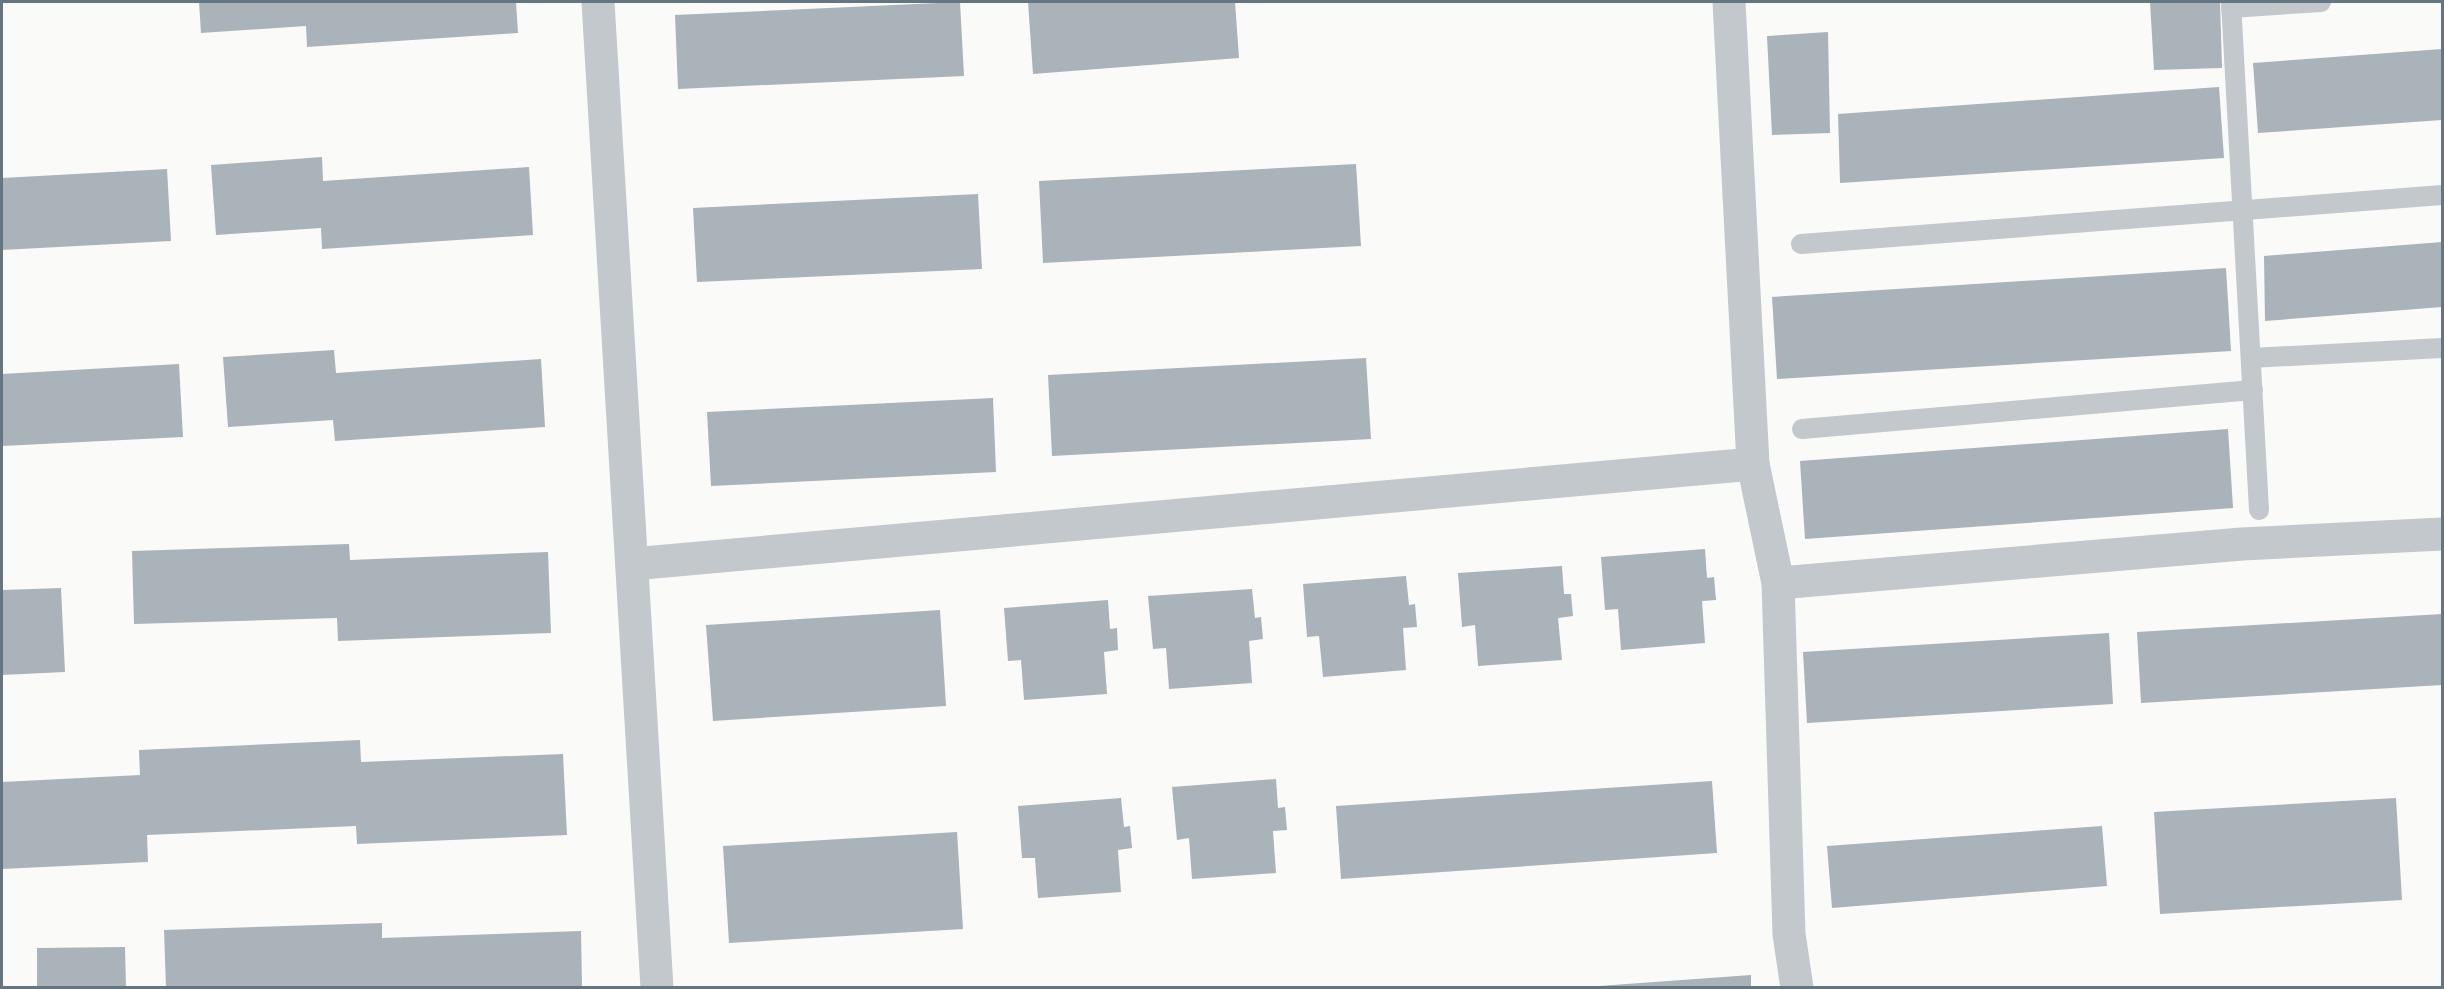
<svg xmlns="http://www.w3.org/2000/svg" width="2444" height="989" font-family="Commissioner,sans-serif">
	<rect width="100%" height="100%" fill="#fafaf8"/>
	<g fill="#aab3b9">
		<polygon points="199,2 516,2 518,33 307,47 306,26 201,33"/>
		<polygon points="960,2 964,76 678,89 675,15"/>
		<polygon points="1028,2 1235,2 1239,58 1033,74"/>
		<polygon points="2150,2 2220,2 2222,68 2154,70"/>
		<polygon points="1828,32 1830,133 1772,135 1767,36"/>
		<polygon points="2442,49 2442,120 2258,133 2253,63"/>
		<polygon points="2219,87 2224,158 1840,183 1838,114"/>
		<polygon points="322,157 323,181 529,167 533,235 322,249 321,228 216,235 211,165"/>
		<polygon points="1356,164 1361,246 1043,263 1039,181"/>
		<polygon points="167,169 171,241 2,250 2,178"/>
		<polygon points="978,194 982,269 697,282 693,208"/>
		<polygon points="2442,242 2442,307 2265,321 2264,256"/>
		<polygon points="2226,268 2231,351 1777,379 1772,297"/>
		<polygon points="334,350 336,373 541,359 545,427 335,441 333,420 228,427 223,357"/>
		<polygon points="1366,358 1371,439 1052,456 1048,375"/>
		<polygon points="179,364 183,437 2,446 2,374"/>
		<polygon points="993,398 996,472 711,486 707,412"/>
		<polygon points="2228,429 2233,508 1805,539 1800,461"/>
		<polygon points="349,544 350,560 548,552 551,633 338,641 337,618 134,624 132,551"/>
		<polygon points="1705,549 1707,578 1714,577 1716,600 1702,601 1705,643 1621,650 1618,609 1605,610 1601,557"/>
		<polygon points="1562,566 1564,594 1571,594 1573,616 1558,618 1562,660 1478,666 1475,625 1462,627 1458,573"/>
		<polygon points="1406,576 1409,605 1415,604 1417,627 1403,628 1406,670 1323,677 1319,636 1307,637 1303,584"/>
		<polygon points="61,588 65,672 2,675 2,590"/>
		<polygon points="1252,589 1255,618 1261,617 1263,639 1249,641 1252,683 1169,689 1166,648 1153,649 1148,596"/>
		<polygon points="1108,600 1110,629 1117,628 1118,650 1104,652 1107,694 1024,700 1021,660 1008,661 1004,608"/>
		<polygon points="940,610 946,706 713,721 706,625"/>
		<polygon points="2442,614 2442,685 2141,703 2137,632"/>
		<polygon points="2109,633 2113,704 1807,723 1803,652"/>
		<polygon points="360,740 361,762 563,754 567,835 357,844 356,826 147,835 148,862 2,869 2,782 140,775 139,750"/>
		<polygon points="1276,779 1278,808 1285,807 1287,830 1273,831 1276,873 1192,879 1189,838 1177,840 1172,787"/>
		<polygon points="1712,781 1717,853 1341,879 1336,806"/>
		<polygon points="1121,798 1124,827 1130,826 1132,848 1118,850 1121,892 1038,898 1035,858 1022,858 1018,806"/>
		<polygon points="2396,798 2402,900 2160,914 2154,812"/>
		<polygon points="2102,826 2107,886 1832,908 1827,846"/>
		<polygon points="957,832 963,929 729,943 723,846"/>
		<polygon points="382,923 382,938 581,931 582,988 166,988 164,930"/>
		<polygon points="125,947 126,988 37,988 37,948"/>
		<polygon points="1751,975 1751,988 1599,988 1599,986"/>
	</g>
	<g fill="none" stroke-linecap="round" stroke-linejoin="round">
		<g stroke="#c3c8cc" stroke-width="20">
			<polyline points="2231,2 2259,510"/>
			<polyline points="2231,8 2321,2"/>
			<polyline points="1801,244 2442,195"/>
			<polyline points="2251,358 2442,348"/>
			<polyline points="1802,429 2253,390"/>
		</g>
		<g stroke="#c3c8cc" stroke-width="33">
			<polyline points="598,2 657,988"/>
			<polyline points="1729,2 1753,464 1778,583 1789,934 1797,988"/>
			<polyline points="632,564 1753,464"/>
			<polyline points="1778,583 2242,544 2442,534"/>
		</g>
	</g>
	<rect width="2444" height="989" fill="none" stroke="#657683" stroke-width="6"/>
</svg>
